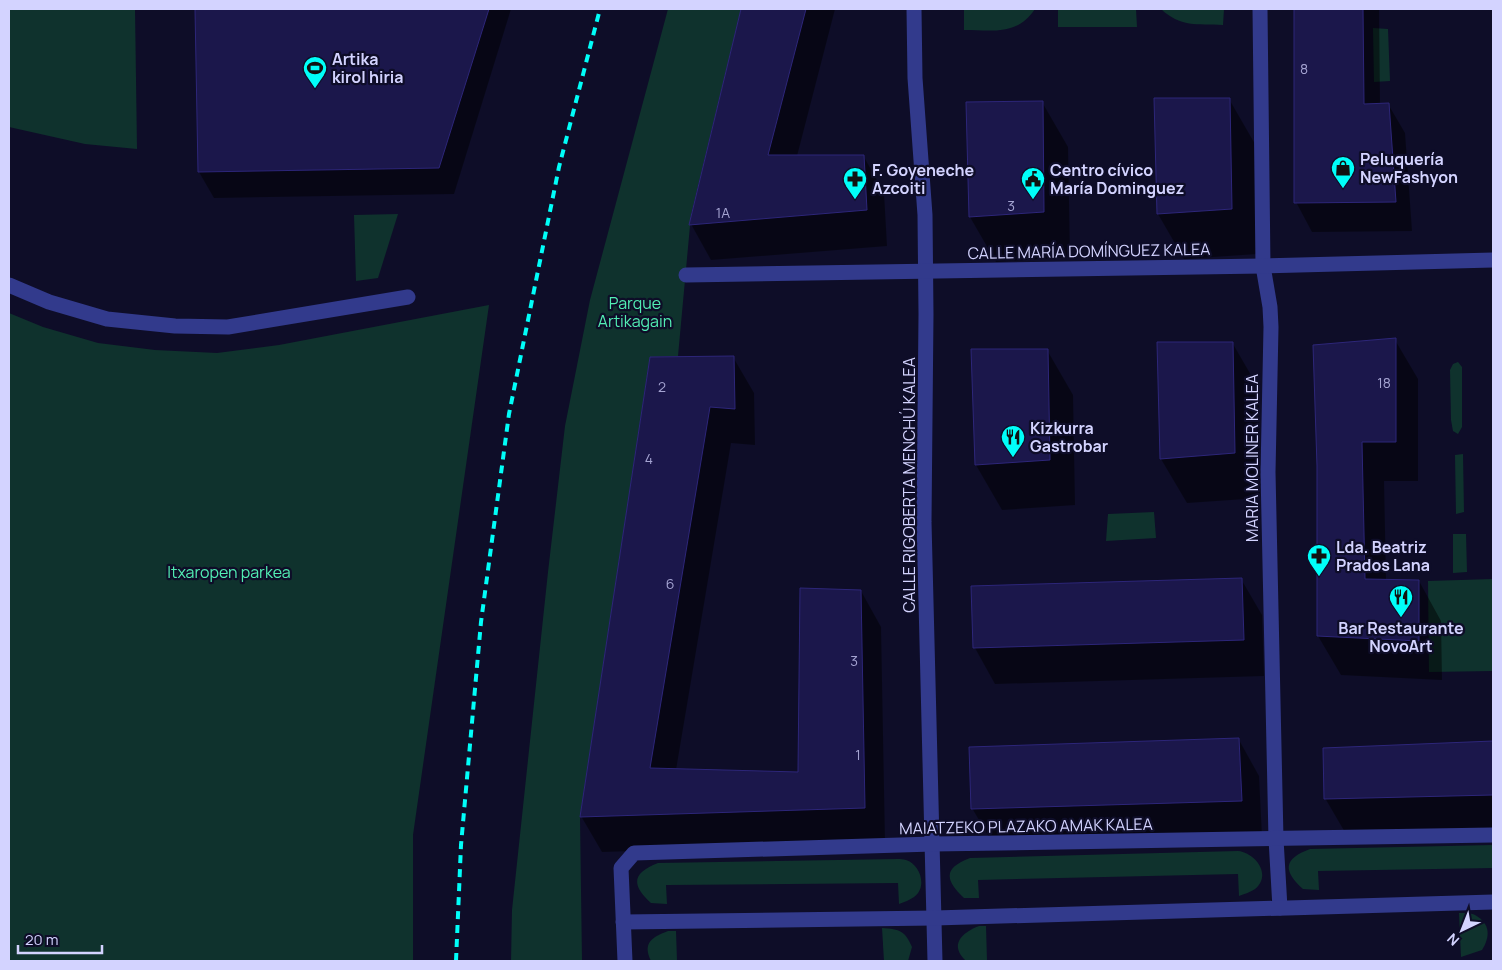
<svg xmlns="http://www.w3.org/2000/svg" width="1502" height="970" font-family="Manrope,sans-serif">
	<rect width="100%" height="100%" fill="#0e0d28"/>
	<g fill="#0f322d">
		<polygon points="9,9 135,9 137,149 85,144 9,127"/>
		<polygon points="668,9 741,9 691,215 678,356 650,357 580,817 582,961 511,961 512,910 548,572 565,426 590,300"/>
		<path d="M964 9H1035C1017 36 992 30 964 30Z"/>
		<polygon points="1058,9 1136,9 1137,27 1058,27"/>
		<path d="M1161 9H1224L1223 25C1197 24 1180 27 1161 9Z"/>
		<polygon points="1373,28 1388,29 1390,81 1374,82"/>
		<polygon points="398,214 378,278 356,281 354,215"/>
		<polygon points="489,305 413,835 413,961 9,961 9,313 43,327 98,343 155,350 217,353 279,345"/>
		<polygon points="1458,362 1462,367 1462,427 1458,434 1453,431 1451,420 1450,370 1453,364"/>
		<polygon points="1463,454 1464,512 1456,514 1455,455"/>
		<polygon points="1154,512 1156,538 1106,541 1108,514"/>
		<polygon points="1453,534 1466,534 1467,572 1453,573"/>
		<polygon points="1493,579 1493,671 1429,672 1428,581"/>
		<path d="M1493 845V868L1318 871 1319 890 1303 889C1283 871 1283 859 1310 849Z"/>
		<path d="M1238 851C1256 853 1272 875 1255 889 1251 892 1244 894 1239 896L1238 874 978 880 979 898H964C944 879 944 868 970 858Z"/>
		<path d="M898 859C900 859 903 859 906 860 920 864 928 887 914 897 910 900 904 902 899 904L898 883 666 885 667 904 651 903C631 885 632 873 658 863Z"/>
		<path d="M1459 913C1463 913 1471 913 1475 915 1491 924 1490 937 1482 950L1461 957Z"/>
		<path d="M979 926H986L987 961H966C949 945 961 933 979 926Z"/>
		<path d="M882 928C900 929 905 931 912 947L908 961H884Z"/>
		<path d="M668 931H676L677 961H651C642 943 652 937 668 931Z"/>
	</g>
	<g fill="#0007">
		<polygon points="197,9 511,9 454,194 214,198 199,172"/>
		<polygon points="742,9 835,9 797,156 864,157 884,193 887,246 711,260 691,224"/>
		<polygon points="1295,9 1379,9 1380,104 1388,104 1405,133 1412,231 1312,232 1296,202"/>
		<polygon points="1155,99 1229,99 1255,144 1257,254 1184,259 1158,214"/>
		<polygon points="1042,102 1068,147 1070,257 996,262 970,217 967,103"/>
		<polygon points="1395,340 1418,379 1418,481 1384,481 1386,580 1419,581 1441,621 1442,680 1341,675 1318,636 1318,466"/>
		<polygon points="1233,344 1259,389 1260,498 1187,503 1161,459"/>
		<polygon points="1047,350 1073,395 1075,505 1002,510 976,465 973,351"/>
		<polygon points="733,357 754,393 755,445 731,443 676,770 799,773 861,591 881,627 885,843 602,852 581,816 651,358"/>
		<polygon points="1241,579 1262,615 1264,676 995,684 975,648"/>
		<polygon points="1239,740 1259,776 1262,837 993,844 972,808"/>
		<polygon points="1493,742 1493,831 1346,834 1325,798 1324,749"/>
	</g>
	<g fill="#1b174b" stroke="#2d2679">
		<polygon points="195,9 489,9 439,168 198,172"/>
		<polygon points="741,9 806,9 768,155 864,155 867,210 689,225"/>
		<polygon points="1294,9 1363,9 1364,104 1389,103 1396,202 1294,203"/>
		<polygon points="1154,98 1230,98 1232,209 1157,214"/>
		<polygon points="1043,101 1044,212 969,217 966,102"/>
		<polygon points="1396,338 1396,442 1362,442 1365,579 1419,580 1419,641 1317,636 1317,466 1313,345"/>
		<polygon points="1157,342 1233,342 1235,453 1160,459"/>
		<polygon points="971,349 1048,349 1050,460 975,465"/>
		<polygon points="734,356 735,409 710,407 650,768 798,772 800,588 861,590 865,808 580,817 650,357"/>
		<polygon points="1242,578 1244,640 973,648 971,586"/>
		<polygon points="1239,738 1242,801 971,809 969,747"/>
		<polygon points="1493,741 1493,795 1324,799 1323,748"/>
	</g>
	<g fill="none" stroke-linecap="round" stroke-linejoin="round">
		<g stroke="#323a8c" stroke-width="15">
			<polyline points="914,9 915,78 925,215 926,314 924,522 935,961"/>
			<polyline points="1260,9 1263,266 1270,307 1271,327 1268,472 1276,839 1280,908"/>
			<polyline points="686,275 1263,266 1493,260"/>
			<polyline points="9,285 49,302 107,319 175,326 228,327 408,297"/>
			<polyline points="623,922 935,918 1493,902"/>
			<polyline points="625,961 621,868 634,853 933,844 1493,835"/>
		</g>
		<polyline stroke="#00fef9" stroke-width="4" stroke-dasharray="8 6" stroke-linecap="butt" points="456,961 461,845 481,622 509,414 559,167 600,9"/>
	</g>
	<defs>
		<g id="stadium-pin" transform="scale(1.25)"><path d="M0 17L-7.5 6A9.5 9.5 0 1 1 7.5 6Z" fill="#00fef9" stroke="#0e0d28"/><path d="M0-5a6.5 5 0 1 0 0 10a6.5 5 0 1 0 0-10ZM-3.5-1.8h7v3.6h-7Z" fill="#111"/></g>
		<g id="shop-pin" transform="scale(1.25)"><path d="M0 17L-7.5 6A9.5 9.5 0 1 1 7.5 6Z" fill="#00fef9" stroke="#0e0d28"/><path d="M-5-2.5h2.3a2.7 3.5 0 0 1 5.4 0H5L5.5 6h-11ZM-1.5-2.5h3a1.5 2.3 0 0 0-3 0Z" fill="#111"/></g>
		<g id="pharmacy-pin" transform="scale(1.25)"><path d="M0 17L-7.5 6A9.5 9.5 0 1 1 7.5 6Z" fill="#00fef9" stroke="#0e0d28"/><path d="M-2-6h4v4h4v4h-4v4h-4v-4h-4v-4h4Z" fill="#111"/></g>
		<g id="civic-pin" transform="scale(1.25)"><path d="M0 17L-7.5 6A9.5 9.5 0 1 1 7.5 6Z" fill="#00fef9" stroke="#0e0d28"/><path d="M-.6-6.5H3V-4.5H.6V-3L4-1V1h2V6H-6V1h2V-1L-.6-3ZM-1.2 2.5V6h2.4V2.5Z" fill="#111"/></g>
		<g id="restaurant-pin" transform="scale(1.25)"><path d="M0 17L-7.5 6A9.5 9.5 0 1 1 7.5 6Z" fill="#00fef9" stroke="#0e0d28"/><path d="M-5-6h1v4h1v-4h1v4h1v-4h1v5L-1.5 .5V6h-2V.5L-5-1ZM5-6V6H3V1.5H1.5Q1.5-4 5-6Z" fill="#111"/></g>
	</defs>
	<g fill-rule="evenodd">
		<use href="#stadium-pin" x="315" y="68"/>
		<use href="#shop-pin" x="1343" y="168"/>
		<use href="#pharmacy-pin" x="855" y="179"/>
		<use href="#civic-pin" x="1033" y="179"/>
		<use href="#restaurant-pin" x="1013" y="437"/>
		<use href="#pharmacy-pin" x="1319" y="556"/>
		<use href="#restaurant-pin" x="1401" y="597"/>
	</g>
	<g text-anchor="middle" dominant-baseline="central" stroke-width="4.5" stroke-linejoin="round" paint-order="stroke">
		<g font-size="14" fill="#a5a4d2">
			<text x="1304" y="68">8</text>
			<text x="1011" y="205">3</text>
			<text x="723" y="212">1A</text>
			<text x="1384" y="382">18</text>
			<text x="662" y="386">2</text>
			<text x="649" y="458">4</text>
			<text x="670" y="583">6</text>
			<text x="854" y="660">3</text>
			<text x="858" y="754">1</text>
		</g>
		<g font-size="16" font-weight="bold" fill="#d3d3ff" stroke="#0e0d28" text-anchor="start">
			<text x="332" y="59">Artika<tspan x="332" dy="18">kirol hiria</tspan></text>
			<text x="1360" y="159">Peluquería<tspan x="1360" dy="18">NewFashyon</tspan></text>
			<text x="872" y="170">F. Goyeneche<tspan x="872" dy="18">Azcoiti</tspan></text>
			<text x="1050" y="170">Centro cívico<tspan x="1050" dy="18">María Dominguez</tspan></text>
			<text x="1030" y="428">Kizkurra<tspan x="1030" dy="18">Gastrobar</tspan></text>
			<text x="1336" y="547">Lda. Beatriz<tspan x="1336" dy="18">Prados Lana</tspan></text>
			<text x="1401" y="628" text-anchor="middle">Bar Restaurante<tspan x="1401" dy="18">NovoArt</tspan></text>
		</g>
		<g font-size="16" fill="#d3d3ff" stroke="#0e0d28">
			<text transform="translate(1089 251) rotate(-1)">CALLE MARÍA DOMÍNGUEZ KALEA</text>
			<text transform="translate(1252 458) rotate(-90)">MARIA MOLINER KALEA</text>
			<text transform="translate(909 485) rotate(-90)">CALLE RIGOBERTA MENCHÚ KALEA</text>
			<text transform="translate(1026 826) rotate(-1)">MAIATZEKO PLAZAKO AMAK KALEA</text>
		</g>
		<g font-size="16" fill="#52edb3" stroke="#0e0d28">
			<text x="635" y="303">Parque<tspan x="635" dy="18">Artikagain</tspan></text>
			<text x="229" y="572">Itxaropen parkea</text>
		</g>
	</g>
	<rect width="1502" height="970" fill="none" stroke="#d3d3ff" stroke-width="20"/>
	<g transform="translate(1462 930) rotate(223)" stroke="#0e0d28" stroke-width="4" paint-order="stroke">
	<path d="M0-4L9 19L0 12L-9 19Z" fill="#d3d3ff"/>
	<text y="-8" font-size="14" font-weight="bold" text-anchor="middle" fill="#d3d3ff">N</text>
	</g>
	<path d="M18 945v8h84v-8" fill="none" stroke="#d3d3ff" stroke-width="2.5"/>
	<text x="25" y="945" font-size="15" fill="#d3d3ff" stroke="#0e0d28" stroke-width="4" paint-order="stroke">20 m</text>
</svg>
